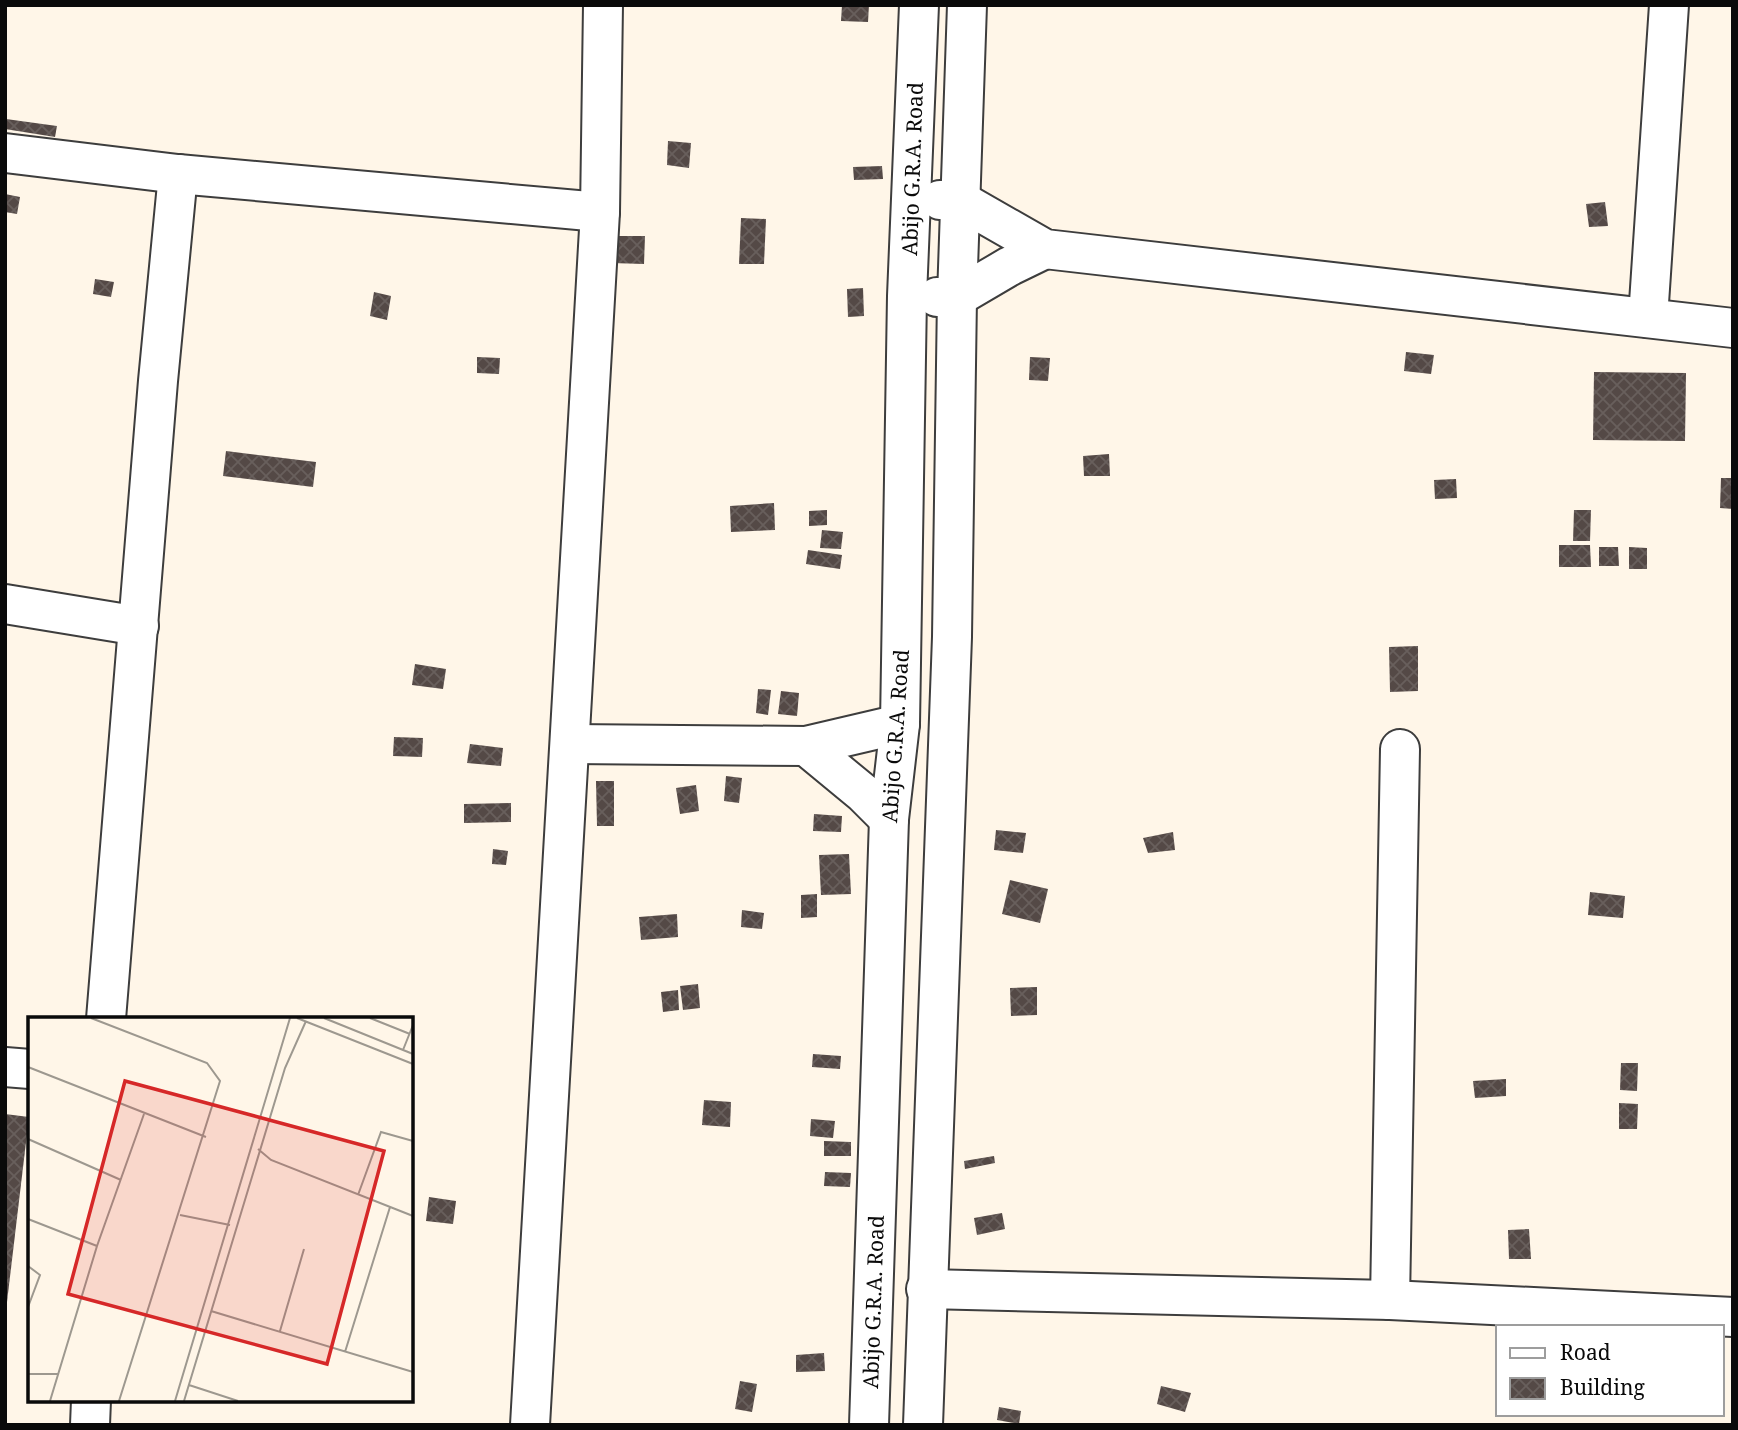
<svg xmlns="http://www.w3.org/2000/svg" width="1738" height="1430" font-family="'Noto Serif',serif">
	<defs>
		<pattern id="building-cross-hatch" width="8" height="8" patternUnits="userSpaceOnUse" patternTransform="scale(1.75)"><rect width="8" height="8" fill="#544946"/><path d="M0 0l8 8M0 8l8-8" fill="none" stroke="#685f5c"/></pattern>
	</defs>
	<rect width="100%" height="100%" fill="#fff6e8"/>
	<g fill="url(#building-cross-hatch)">
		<polygon points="842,5 869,5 868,22 841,21"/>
		<polygon points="6,119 57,126 55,137 5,129"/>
		<polygon points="668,141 691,143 689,168 667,165"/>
		<polygon points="882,166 883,179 854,180 853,167"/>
		<polygon points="5,194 20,197 17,214 5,212"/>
		<polygon points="1605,202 1608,226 1589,227 1586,204"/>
		<polygon points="741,218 766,219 764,264 739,264"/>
		<polygon points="611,236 645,236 644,264 611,263"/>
		<polygon points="95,279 114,282 111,297 93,294"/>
		<polygon points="863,288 864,316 848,317 847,289"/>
		<polygon points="374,292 391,296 387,320 370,316"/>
		<polygon points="1406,352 1434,355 1431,374 1404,371"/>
		<polygon points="477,357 500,358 499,374 477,373"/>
		<polygon points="1030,357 1050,358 1048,381 1029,380"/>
		<polygon points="1594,372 1686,373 1685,441 1593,440"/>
		<polygon points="226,451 316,462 313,487 223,476"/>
		<polygon points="1109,454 1110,476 1084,476 1083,456"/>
		<polygon points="1721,478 1733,478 1733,509 1720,508"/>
		<polygon points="1456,479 1457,498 1435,499 1434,480"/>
		<polygon points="774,503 775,530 731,532 730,506"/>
		<polygon points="827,510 827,525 809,526 809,511"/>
		<polygon points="1574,510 1591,510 1590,541 1573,541"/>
		<polygon points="822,530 843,532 841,549 820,548"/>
		<polygon points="1559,545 1590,545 1591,567 1559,567"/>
		<polygon points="1599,547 1618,547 1619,566 1599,566"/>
		<polygon points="1629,547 1647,548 1647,569 1629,569"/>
		<polygon points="808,550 842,555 840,569 806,564"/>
		<polygon points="1418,646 1418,691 1390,692 1389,647"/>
		<polygon points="415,664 446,669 443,689 412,685"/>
		<polygon points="758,689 771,690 768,715 756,713"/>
		<polygon points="781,691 799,693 797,716 778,714"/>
		<polygon points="394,737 423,738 422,757 393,756"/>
		<polygon points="470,744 503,748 501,766 467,763"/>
		<polygon points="726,776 742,778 739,803 724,801"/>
		<polygon points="596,781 614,781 614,826 597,826"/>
		<polygon points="696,785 699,811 680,814 676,788"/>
		<polygon points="511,803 511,822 464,823 464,804"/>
		<polygon points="814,814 842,816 841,832 813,831"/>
		<polygon points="996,830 1026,833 1023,853 994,850"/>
		<polygon points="1173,832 1175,850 1148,853 1143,838"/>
		<polygon points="493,849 508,851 506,865 492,864"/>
		<polygon points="849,854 851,894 821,895 819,855"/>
		<polygon points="1010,880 1048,889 1040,923 1002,914"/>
		<polygon points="1590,892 1625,896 1623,918 1588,915"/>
		<polygon points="817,894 817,917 801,918 801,895"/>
		<polygon points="742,910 764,913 762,929 741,927"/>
		<polygon points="677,914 678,937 641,940 639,917"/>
		<polygon points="698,984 700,1008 683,1010 680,986"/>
		<polygon points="1037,987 1037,1015 1011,1016 1010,988"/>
		<polygon points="678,990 679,1010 663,1012 661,992"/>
		<polygon points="813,1054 841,1056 840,1069 812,1067"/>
		<polygon points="1621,1063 1638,1063 1637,1091 1620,1090"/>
		<polygon points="1506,1079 1506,1096 1475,1098 1473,1081"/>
		<polygon points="704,1100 731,1102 730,1127 702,1125"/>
		<polygon points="1619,1103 1638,1104 1637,1129 1619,1129"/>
		<polygon points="5,1114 29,1117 7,1302 5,1302"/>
		<polygon points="811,1119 835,1121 833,1138 810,1136"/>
		<polygon points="824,1141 851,1142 851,1156 824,1156"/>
		<polygon points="994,1156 995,1163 965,1169 964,1161"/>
		<polygon points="825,1172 851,1173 850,1187 824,1186"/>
		<polygon points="429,1197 456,1201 453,1224 426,1221"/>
		<polygon points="1002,1213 1005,1229 977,1235 974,1218"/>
		<polygon points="1529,1229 1531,1259 1509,1259 1508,1230"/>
		<polygon points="824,1353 825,1371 796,1372 796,1355"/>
		<polygon points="740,1381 757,1384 752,1412 735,1409"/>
		<polygon points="1161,1386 1191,1393 1185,1412 1157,1404"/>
		<polygon points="999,1407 1021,1411 1019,1424 997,1420"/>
	</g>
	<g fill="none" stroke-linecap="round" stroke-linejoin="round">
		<g stroke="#3d3d3d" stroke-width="42">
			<g id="minor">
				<polyline points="5,153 178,174 600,212"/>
				<polyline points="940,200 961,201 1045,249 1733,328"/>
				<polyline points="937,297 957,297 1010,266 1045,249"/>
				<polyline points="1648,318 1669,5"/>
				<polyline points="5,604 139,626"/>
				<polyline points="571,744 806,746 900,724"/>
				<polyline points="806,746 863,793 889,819"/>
				<polyline points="106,1019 158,381 178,174"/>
				<polyline points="5,1067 30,1069"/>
				<polyline points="926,1289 1390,1300 1733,1317"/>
				<polyline points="1390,1300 1400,749"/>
				<polyline points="90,1425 91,1400"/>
				<polyline points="530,1425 600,212 603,5"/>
				<polyline points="869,1425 889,819 900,724 907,296 919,5"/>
				<polyline points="923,1425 952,637 957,297 967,5"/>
			</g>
		</g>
		<use href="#minor" stroke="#fff" stroke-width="38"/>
	</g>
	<g text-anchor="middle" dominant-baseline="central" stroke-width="7" stroke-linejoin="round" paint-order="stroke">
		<g font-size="21" fill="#0a0a0a" stroke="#fff">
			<text transform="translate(912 169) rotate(-88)">Abijo G.R.A. Road</text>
			<text transform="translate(895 736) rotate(-86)">Abijo G.R.A. Road</text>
			<text transform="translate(873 1302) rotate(-88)">Abijo G.R.A. Road</text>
		</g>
	</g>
	<g transform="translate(28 1017)">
		<rect width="385" height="385" fill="#fff6e8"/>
		<path fill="none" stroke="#9d988f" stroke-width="2" d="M63 1 179 46 192 64 91 384M269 1 385 47M296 1 385 37M342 1 382 17M375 33 385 8M0 50 178 120M0 122 93 163M230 132 243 143 385 199M330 178 353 115 385 124M152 198 202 208M0 202 69 229M0 249 12 258 0 290M183 294 385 355M252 314 276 232M317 335 362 190M0 357H30M161 368 210 384M22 384 69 229 116 97M147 384 262 1M156 384 257 51 278 4"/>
		<path fill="#d62828" fill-opacity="0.15" stroke="#d62828" stroke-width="3.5" d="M97 64 356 134 299 347 40 277Z"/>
		<rect width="385" height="385" fill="none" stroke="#0a0a0a" stroke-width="3.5"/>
	</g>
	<rect width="1738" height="1430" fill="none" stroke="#0a0a0a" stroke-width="14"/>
	<rect x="1496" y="1325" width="228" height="91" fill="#ffffff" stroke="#9d9d9d" stroke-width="2"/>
	<rect x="1510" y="1348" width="35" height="10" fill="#ffffff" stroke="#9d9d9d" stroke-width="2"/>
	<text x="1560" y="1360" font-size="21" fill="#0a0a0a">Road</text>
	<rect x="1510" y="1378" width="35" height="21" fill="url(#building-cross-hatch)" stroke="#9d9d9d" stroke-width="2"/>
	<text x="1560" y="1395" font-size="21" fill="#0a0a0a">Building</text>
</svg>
